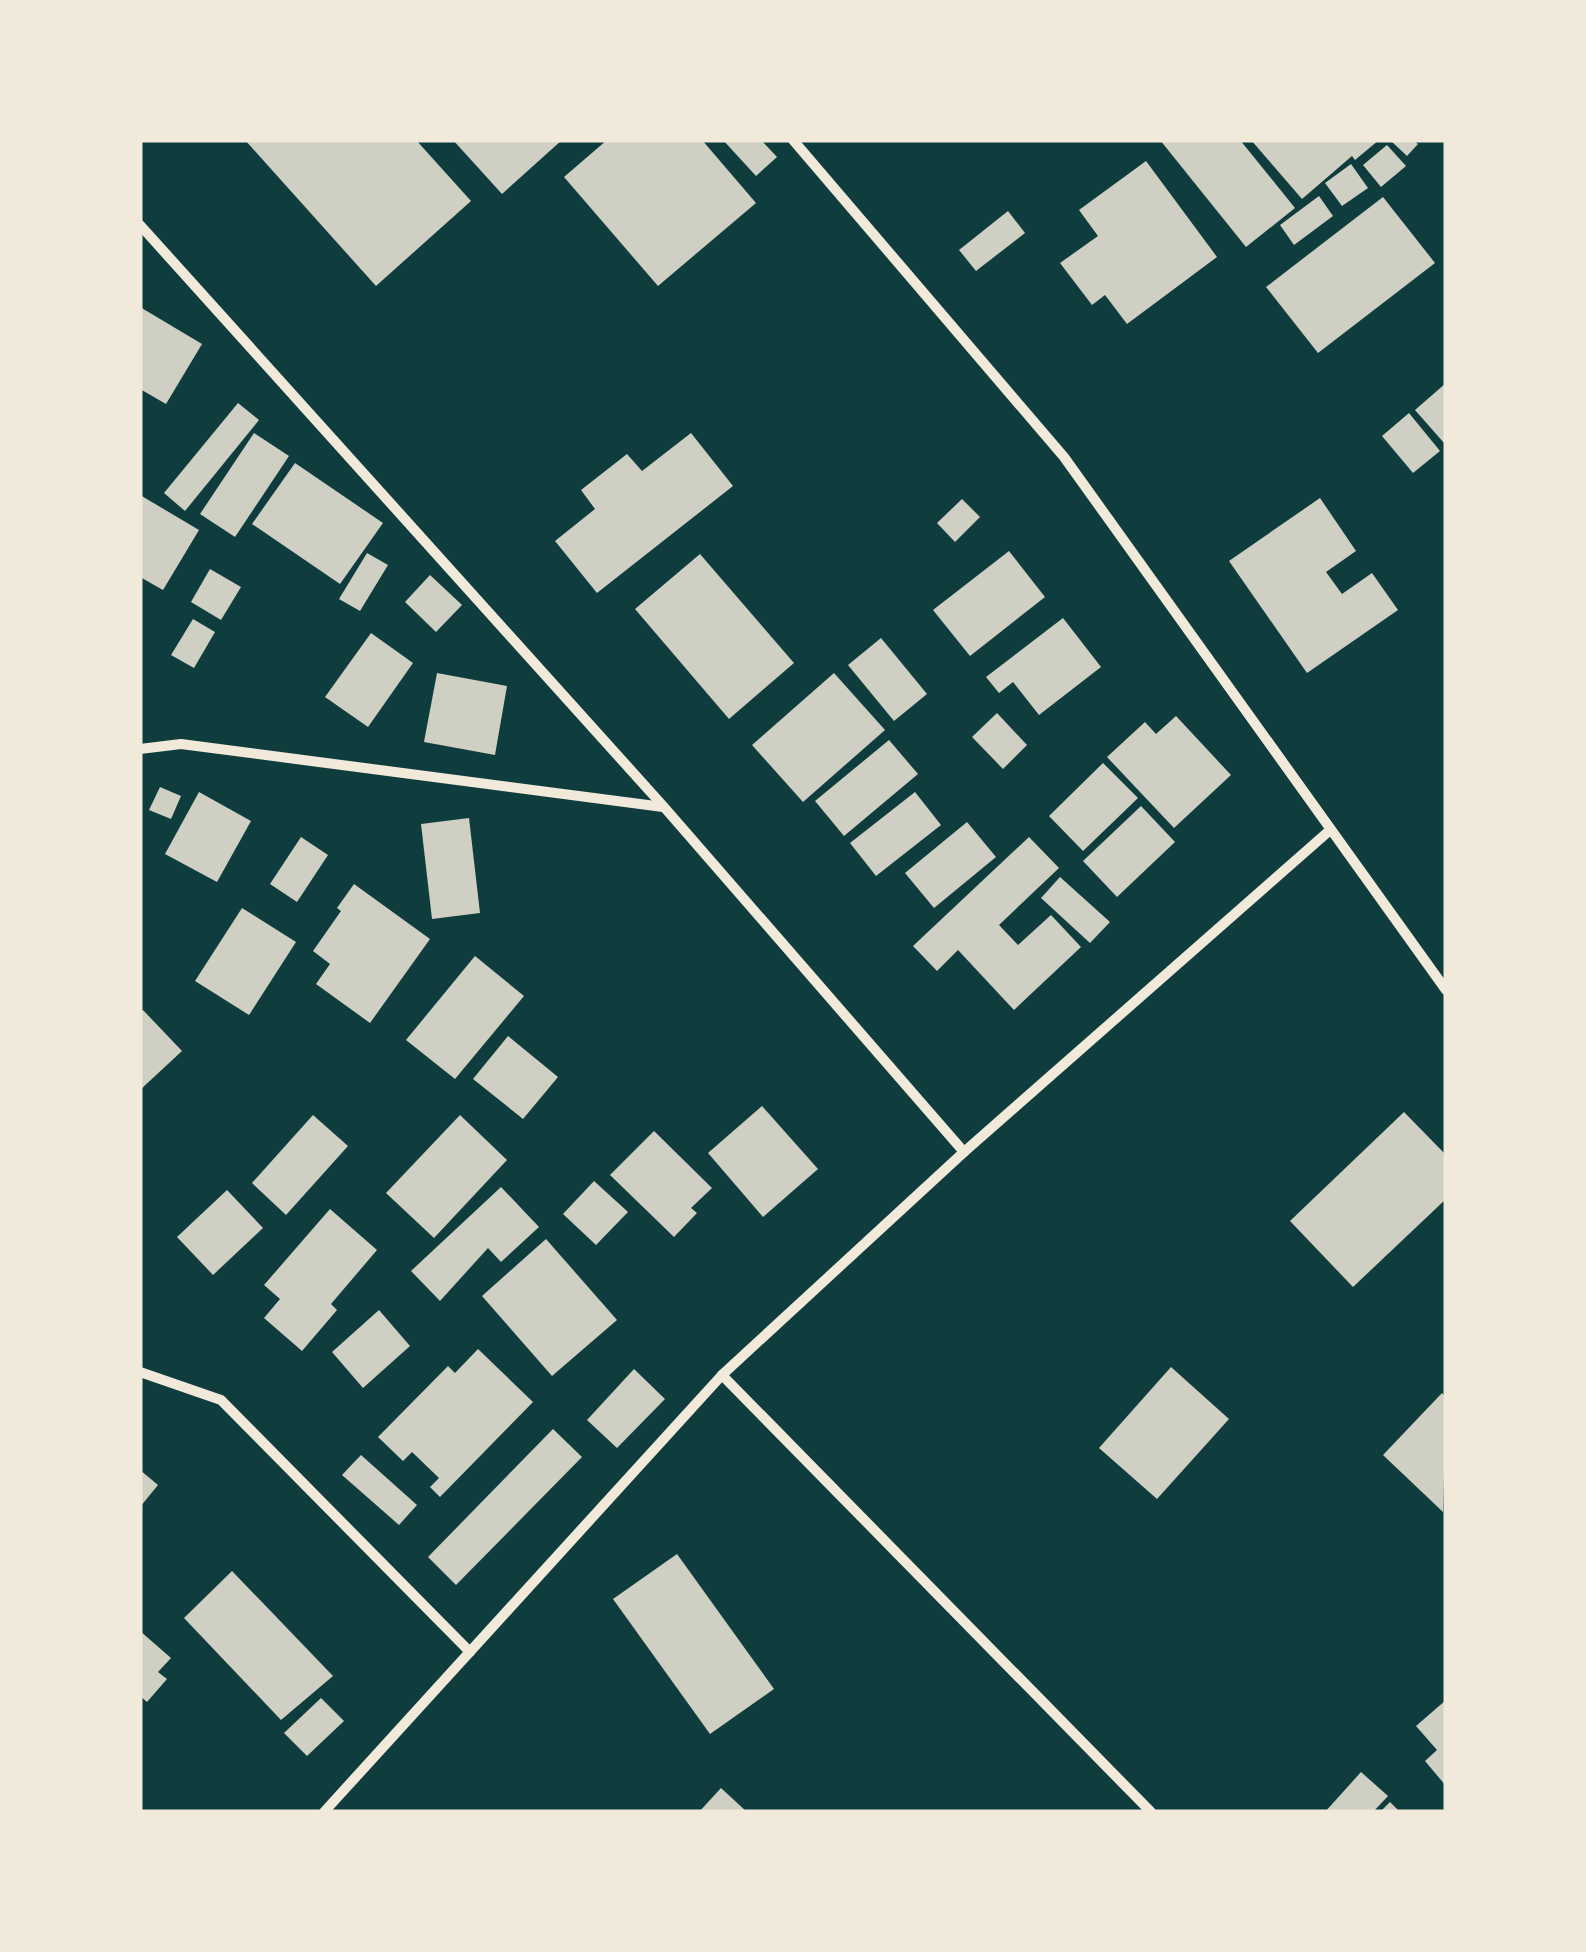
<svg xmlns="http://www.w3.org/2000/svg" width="1586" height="1952" font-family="Ubuntu,sans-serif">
	<rect width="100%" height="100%" fill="#0f3d3e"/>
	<g fill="#cfcfc3">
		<polygon points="245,140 416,140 471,201 376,286"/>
		<polygon points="453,140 562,140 502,194"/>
		<polygon points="607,140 702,140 756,203 658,286 564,177"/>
		<polygon points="723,140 761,140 777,157 756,176"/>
		<polygon points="1160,140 1240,140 1295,208 1246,247"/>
		<polygon points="1251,140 1379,140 1355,160 1352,156 1302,199"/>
		<polygon points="1390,140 1413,140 1418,144 1407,156"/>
		<polygon points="1387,145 1406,166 1381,187 1363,165"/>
		<polygon points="1146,161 1217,257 1127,324 1105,295 1092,305 1060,263 1098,236 1079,210"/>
		<polygon points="1351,164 1368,188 1342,206 1325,183"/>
		<polygon points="1319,196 1333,216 1294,245 1280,225"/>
		<polygon points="1383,197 1435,263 1318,353 1266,287"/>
		<polygon points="1008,211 1025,233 976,271 959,250"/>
		<polygon points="140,307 202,344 166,404 140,389"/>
		<polygon points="1446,383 1446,441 1444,443 1415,410"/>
		<polygon points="238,403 259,420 185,511 164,493"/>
		<polygon points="1409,413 1440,451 1413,473 1382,436"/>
		<polygon points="254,433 289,456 235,537 200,514"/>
		<polygon points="691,433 733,486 597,593 555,541 595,509 581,490 627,454 642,471"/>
		<polygon points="295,463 383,523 340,584 252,524"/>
		<polygon points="140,495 199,530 163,590 140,577"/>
		<polygon points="1320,498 1356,551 1326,572 1342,594 1372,573 1398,610 1307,673 1229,561"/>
		<polygon points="962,499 980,517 955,542 937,523"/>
		<polygon points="1009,551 1045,597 970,656 933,610"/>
		<polygon points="367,553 388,565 360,611 339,599"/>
		<polygon points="700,554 794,663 729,719 635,609"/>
		<polygon points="210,569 241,587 221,620 191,602"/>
		<polygon points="430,575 462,605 436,632 405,602"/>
		<polygon points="1063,618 1101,667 1039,715 1013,682 999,693 986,677"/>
		<polygon points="193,619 215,632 194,668 171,655"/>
		<polygon points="371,633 413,663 368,727 325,697"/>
		<polygon points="881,638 927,694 894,721 848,665"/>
		<polygon points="437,673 507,686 495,755 424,742"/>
		<polygon points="834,673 885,730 803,802 752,745"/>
		<polygon points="997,713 1027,745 1003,769 972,737"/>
		<polygon points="1176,716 1231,775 1174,828 1107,757 1145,722 1156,734"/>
		<polygon points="889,740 918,774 844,836 815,801"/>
		<polygon points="1103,763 1138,798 1083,851 1049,816"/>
		<polygon points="160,787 181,796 171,819 149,810"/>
		<polygon points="199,792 251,821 217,882 165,854"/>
		<polygon points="915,792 941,825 876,876 850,843"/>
		<polygon points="1141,806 1175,842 1117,897 1083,861"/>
		<polygon points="469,818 480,913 432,919 421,824"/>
		<polygon points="967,822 996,857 934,908 905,873"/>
		<polygon points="301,837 328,855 297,902 270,884"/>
		<polygon points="1029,837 1059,868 999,925 1018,945 1051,915 1081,947 1014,1010 958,950 937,971 913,946"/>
		<polygon points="1060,877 1110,922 1090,943 1041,898"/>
		<polygon points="354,884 430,939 370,1023 316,984 330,964 313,951 341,911 337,908"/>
		<polygon points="242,908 296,942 249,1015 195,981"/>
		<polygon points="475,956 524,996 455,1079 406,1040"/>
		<polygon points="143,1010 182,1051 140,1090 140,1013"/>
		<polygon points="508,1036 558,1077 523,1119 473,1079"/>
		<polygon points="762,1106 818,1169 763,1217 708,1153"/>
		<polygon points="1404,1112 1446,1155 1446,1199 1353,1287 1290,1221"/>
		<polygon points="313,1115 348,1146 286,1215 252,1183"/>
		<polygon points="460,1115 507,1160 434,1238 386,1193"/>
		<polygon points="654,1131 712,1188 691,1208 697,1213 674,1237 610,1175"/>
		<polygon points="594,1181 628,1212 596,1245 563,1214"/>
		<polygon points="501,1187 539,1227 501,1262 488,1248 440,1301 411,1271"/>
		<polygon points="227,1190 263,1228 213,1275 177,1237"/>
		<polygon points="330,1209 377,1250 331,1304 337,1310 302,1351 264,1318 280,1299 264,1285"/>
		<polygon points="546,1239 617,1320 552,1376 482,1296"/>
		<polygon points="379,1310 410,1346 363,1388 332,1352"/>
		<polygon points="478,1349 533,1402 440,1497 430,1487 439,1478 412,1452 403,1461 378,1437 448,1366 455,1373"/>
		<polygon points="1171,1367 1229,1419 1157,1499 1099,1448"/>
		<polygon points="634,1369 665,1399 617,1448 587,1420"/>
		<polygon points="1442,1393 1446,1398 1443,1512 1383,1455"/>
		<polygon points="553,1429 582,1457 456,1585 428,1557"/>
		<polygon points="361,1455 417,1505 399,1525 342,1475"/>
		<polygon points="140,1470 158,1485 140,1507"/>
		<polygon points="677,1554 774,1689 710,1734 613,1599"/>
		<polygon points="232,1571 333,1676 281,1720 184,1618"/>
		<polygon points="140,1631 171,1658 158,1672 167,1679 147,1702 140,1696"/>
		<polygon points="321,1698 344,1721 307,1756 284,1733"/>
		<polygon points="1446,1700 1446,1786 1425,1761 1437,1750 1416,1726"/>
		<polygon points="1361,1772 1388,1796 1373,1812 1325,1812"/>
		<polygon points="721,1788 747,1812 699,1812"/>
		<polygon points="1390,1802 1400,1812 1380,1812"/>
	</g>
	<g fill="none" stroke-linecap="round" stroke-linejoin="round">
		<g stroke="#f1e9da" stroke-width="10">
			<polyline points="793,140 1064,457 1446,990"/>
			<polyline points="140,225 664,807 964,1152"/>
			<polyline points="140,749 181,744 663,807"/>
			<polyline points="140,1372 221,1400 470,1652"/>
			<polyline points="722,1375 1151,1812"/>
			<polyline points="324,1812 722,1375 964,1152 1329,831"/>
		</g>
	</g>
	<rect width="1586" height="1952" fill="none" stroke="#f1e9da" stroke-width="285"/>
</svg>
